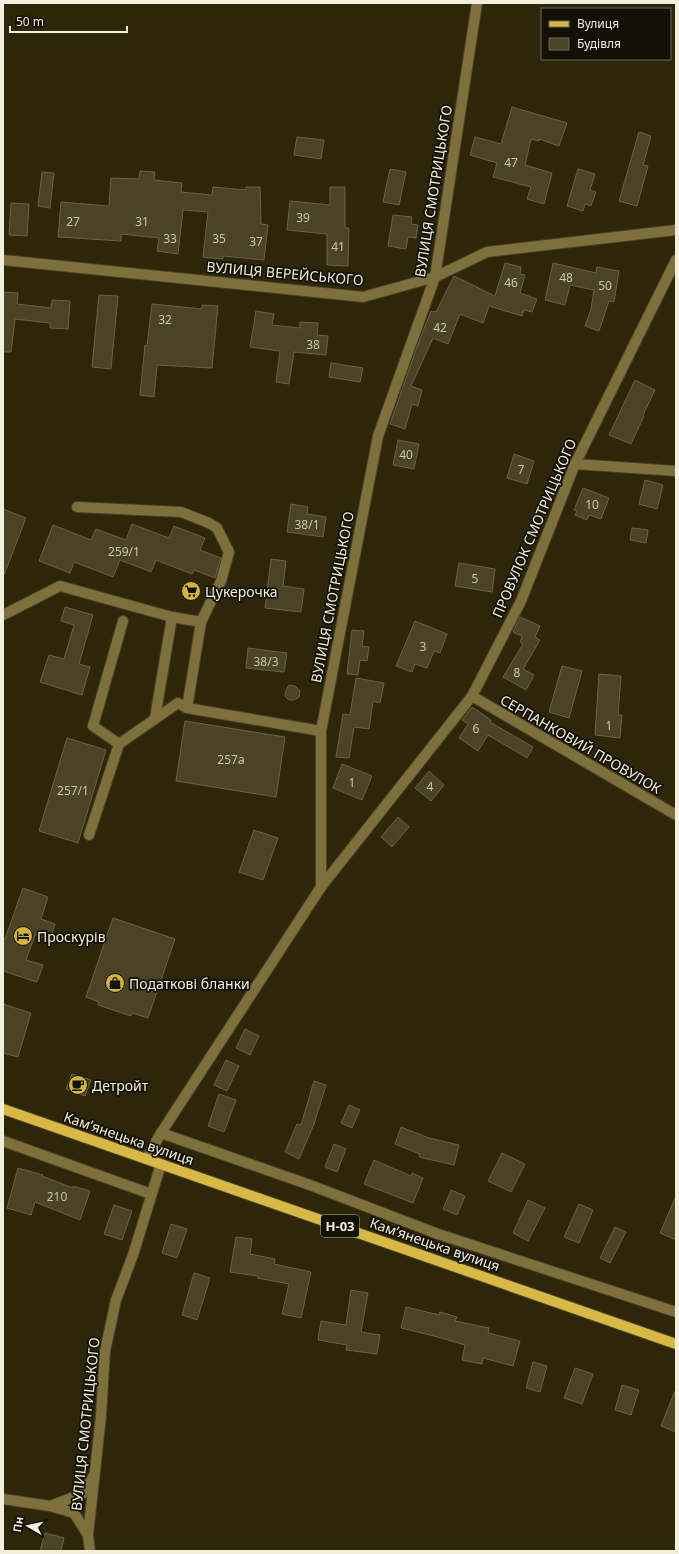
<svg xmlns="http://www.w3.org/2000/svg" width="679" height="1554" font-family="'Noto Sans',sans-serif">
	<rect width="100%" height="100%" fill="#2e2609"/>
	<g fill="#4b4326" stroke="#6a6244">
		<polygon points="512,107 567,123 559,146 539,139 539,141 531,139 525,165 552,173 544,204 527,199 531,187 493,177 497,163 470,155 475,137 501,144"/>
		<polygon points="639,132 651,136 643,165 648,166 637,206 619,201"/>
		<polygon points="297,137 324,140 321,159 294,155"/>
		<polygon points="390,169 406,172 399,205 383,202"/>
		<polygon points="578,169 595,174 590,190 596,192 591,206 585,204 583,211 567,206"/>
		<polygon points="140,171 155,172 154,180 182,183 181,192 212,195 213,187 246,190 246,187 260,187 261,224 268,225 264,260 223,256 223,259 203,257 208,212 183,210 178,254 157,251 159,238 121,234 121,241 58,237 61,202 109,206 111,178 139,179"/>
		<polygon points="42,172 54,173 50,208 38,206"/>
		<polygon points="330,187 345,187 345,228 349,228 348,266 327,265 327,234 287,230 290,201 330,205"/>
		<polygon points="11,203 29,204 27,236 9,235"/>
		<polygon points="393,215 412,217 411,224 418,225 416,238 408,237 406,249 388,246"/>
		<polygon points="505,263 521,267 520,274 525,275 520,293 537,299 532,312 524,310 522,316 489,306 483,323 460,314 448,344 433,338 411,386 422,390 418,406 412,404 405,429 390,424 418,344 431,311 436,312 454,276 495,296"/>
		<polygon points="553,263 596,273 597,267 619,271 614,302 609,301 599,331 585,326 591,309 594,290 570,285 565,305 545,300"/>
		<polygon points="3,292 18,293 17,304 51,308 52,300 70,301 68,329 50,328 50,323 15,319 11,352 3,352"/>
		<polygon points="99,295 118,296 111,369 92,367"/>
		<polygon points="152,304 202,309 202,305 218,306 212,368 157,365 154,397 140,395 145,345 147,346"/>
		<polygon points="256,311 274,314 272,325 300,328 300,322 318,323 317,335 328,336 326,355 294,352 289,384 276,382 280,351 250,347"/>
		<polygon points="331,363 363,368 360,382 329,377"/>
		<polygon points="635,380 655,390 643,415 644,416 631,444 609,435"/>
		<polygon points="398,440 419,444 414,469 393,465"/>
		<polygon points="514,454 534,461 527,484 507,478"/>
		<polygon points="645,480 663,485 657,509 639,504"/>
		<polygon points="583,488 609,498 601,519 589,515 587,520 575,515 577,511 574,510"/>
		<polygon points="291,504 308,507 307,514 326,517 323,537 287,532"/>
		<polygon points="3,509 26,518 4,575 3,574"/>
		<polygon points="132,524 169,538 174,526 205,538 200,550 221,558 215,578 194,570 192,574 156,560 151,572 120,560 113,577 74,562 70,573 39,561 53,525 91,540 96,529 126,540"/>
		<polygon points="632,528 648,530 646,543 630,540"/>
		<polygon points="271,559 286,561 283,586 304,589 301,612 265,608"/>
		<polygon points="459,563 495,569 492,592 455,586"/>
		<polygon points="65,607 93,615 79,664 90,667 82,695 40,682 49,655 64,659 74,625 61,621"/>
		<polygon points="520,617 540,626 535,637 540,640 523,669 534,675 526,690 503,677 523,644 520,642 522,636 513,632"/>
		<polygon points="415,621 447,634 440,653 434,651 427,668 415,664 412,672 396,666"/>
		<polygon points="352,630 364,631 362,646 369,647 367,661 360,660 358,675 347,674"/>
		<polygon points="248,648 287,653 284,672 246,668"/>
		<polygon points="562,666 582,671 569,718 549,712"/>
		<polygon points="599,674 621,676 618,715 622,715 620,738 595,735"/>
		<polygon points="356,678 384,683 380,703 373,701 369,729 354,727 349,758 336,757 343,714 350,715"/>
		<polygon points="289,685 295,686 300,691 299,697 294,700 289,700 285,696 286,690"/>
		<polygon points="472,707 491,720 490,722 533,747 527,758 488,735 478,751 459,738 468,724 462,720"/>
		<polygon points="185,721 285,737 276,797 176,781"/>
		<polygon points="67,738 106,750 78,843 39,831"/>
		<polygon points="342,764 372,776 362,800 333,788"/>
		<polygon points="429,771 444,785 431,801 415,788"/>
		<polygon points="398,817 409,827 392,847 381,837"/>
		<polygon points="254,830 278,838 263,880 239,872"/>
		<polygon points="23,888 48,897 41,919 55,924 50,940 35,935 26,960 43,965 37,982 3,971 3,938 5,939"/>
		<polygon points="113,918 175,939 148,1018 132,1013 131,1016 98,1005 99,1002 86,997"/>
		<polygon points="3,1004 31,1013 18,1057 3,1053"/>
		<polygon points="245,1029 259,1036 250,1055 236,1048"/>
		<polygon points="226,1060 239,1066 227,1091 214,1085"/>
		<polygon points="72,1074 91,1080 85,1096 66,1089"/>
		<polygon points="314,1081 326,1085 314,1124 299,1159 285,1152 297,1124 301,1125"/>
		<polygon points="219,1094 236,1100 224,1132 208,1126"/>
		<polygon points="349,1105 360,1110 352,1128 341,1123"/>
		<polygon points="401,1127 429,1138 459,1145 454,1165 419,1157 420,1154 395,1144"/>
		<polygon points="334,1144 346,1149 337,1172 325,1167"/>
		<polygon points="502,1153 525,1164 511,1192 488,1181"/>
		<polygon points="374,1160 411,1176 412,1173 423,1178 413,1203 364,1184"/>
		<polygon points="18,1168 43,1175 42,1176 73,1188 73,1186 90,1191 80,1220 35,1202 31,1215 7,1208"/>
		<polygon points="451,1190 465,1196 457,1215 443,1209"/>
		<polygon points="676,1196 676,1240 660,1233"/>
		<polygon points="528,1200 545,1208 528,1241 513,1233"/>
		<polygon points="579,1204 593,1210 579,1243 564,1237"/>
		<polygon points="114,1205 132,1211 122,1240 104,1234"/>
		<polygon points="171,1224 187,1229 177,1258 162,1253"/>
		<polygon points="615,1227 626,1232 610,1263 600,1258"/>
		<polygon points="236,1237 252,1239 250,1254 275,1259 274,1264 311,1272 301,1318 282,1314 289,1284 257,1278 258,1276 230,1272"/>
		<polygon points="194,1273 210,1278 197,1320 182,1315"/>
		<polygon points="351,1290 368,1293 361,1332 380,1335 377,1354 346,1350 347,1345 318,1340 321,1321 346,1325"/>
		<polygon points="406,1307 439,1315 440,1312 457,1317 455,1321 489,1328 488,1333 520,1341 513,1366 483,1358 482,1364 462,1360 465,1345 434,1336 401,1328"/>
		<polygon points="533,1362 547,1366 540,1392 526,1388"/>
		<polygon points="575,1368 593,1374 582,1404 564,1398"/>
		<polygon points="622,1385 639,1390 631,1415 615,1410"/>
		<polygon points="675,1391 676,1391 676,1432 661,1426"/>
		<polygon points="45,1533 64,1538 61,1551 40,1551"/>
	</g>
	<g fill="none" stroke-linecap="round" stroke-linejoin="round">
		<g stroke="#4a4227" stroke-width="12">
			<g id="minor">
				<polyline points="3,260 363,297 435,277 487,252 676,230"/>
				<polyline points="575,464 676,471"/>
				<polyline points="77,507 181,512 209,523 217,528 229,552 221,581 201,622 187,708 321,731"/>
				<polyline points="3,615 60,586 172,617 201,622"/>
				<polyline points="472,696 676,815"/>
				<polyline points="155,718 172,617"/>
				<polyline points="119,744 93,726 123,621"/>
				<polyline points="89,835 119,744 178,703 187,708"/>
				<polyline points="321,887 472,696 521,601 575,464 676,260"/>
				<polyline points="161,1133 310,1185 438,1234 676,1312"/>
				<polyline points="3,1141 151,1194"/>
				<polyline points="147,1158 161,1133 321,887 321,731 378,436 435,277 477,3"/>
				<polyline points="3,1499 50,1506 82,1494 93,1477"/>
				<polyline points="50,1506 74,1513 88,1535"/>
				<polyline points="90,1551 88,1535 101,1416 105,1351 116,1300 133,1255 161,1164"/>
			</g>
		</g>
		<g stroke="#4a4227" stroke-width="12">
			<polyline id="major" points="3,1109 676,1344"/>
		</g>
		<use href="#minor" stroke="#7e703d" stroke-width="10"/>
		<use href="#major" stroke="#d7b944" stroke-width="10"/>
	</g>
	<defs>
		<g id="supermarket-disc" transform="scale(1)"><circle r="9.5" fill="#d5b534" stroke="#131005"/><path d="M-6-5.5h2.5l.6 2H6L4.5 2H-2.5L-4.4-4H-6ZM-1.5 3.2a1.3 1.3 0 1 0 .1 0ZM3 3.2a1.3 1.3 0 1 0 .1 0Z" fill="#111"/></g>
		<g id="hotel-disc" transform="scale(1)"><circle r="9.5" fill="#d5b534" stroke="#131005"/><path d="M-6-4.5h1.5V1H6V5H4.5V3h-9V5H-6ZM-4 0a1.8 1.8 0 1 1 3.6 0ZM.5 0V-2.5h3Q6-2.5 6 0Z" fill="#111"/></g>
		<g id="shop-disc" transform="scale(1)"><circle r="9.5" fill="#d5b534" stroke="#131005"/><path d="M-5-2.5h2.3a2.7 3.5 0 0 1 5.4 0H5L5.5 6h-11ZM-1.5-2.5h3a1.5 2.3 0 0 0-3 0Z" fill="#111"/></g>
		<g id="cafe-disc" transform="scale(1)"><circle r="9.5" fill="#d5b534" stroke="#131005"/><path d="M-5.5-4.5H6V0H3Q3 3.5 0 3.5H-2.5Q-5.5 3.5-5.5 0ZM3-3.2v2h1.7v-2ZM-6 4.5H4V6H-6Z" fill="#111"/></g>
	</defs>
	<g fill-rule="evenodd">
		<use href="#supermarket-disc" x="191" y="591"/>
		<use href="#hotel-disc" x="23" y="936"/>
		<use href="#shop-disc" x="115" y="983"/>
		<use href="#cafe-disc" x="78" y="1085"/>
	</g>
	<g text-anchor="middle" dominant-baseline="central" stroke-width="3.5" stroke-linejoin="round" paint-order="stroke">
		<g font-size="12" fill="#c9c4b0">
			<text x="511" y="162">47</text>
			<text x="303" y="217">39</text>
			<text x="73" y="221">27</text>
			<text x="142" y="221">31</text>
			<text x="170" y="238">33</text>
			<text x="219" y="238">35</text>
			<text x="256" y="241">37</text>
			<text x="338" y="246">41</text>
			<text x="566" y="277">48</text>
			<text x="511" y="282">46</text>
			<text x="605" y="285">50</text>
			<text x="165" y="319">32</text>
			<text x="440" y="327">42</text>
			<text x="313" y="344">38</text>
			<text x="406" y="454">40</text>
			<text x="521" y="469">7</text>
			<text x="592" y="504">10</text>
			<text x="307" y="524">38/1</text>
			<text x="124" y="551">259/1</text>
			<text x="475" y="578">5</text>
			<text x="423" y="646">3</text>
			<text x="266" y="661">38/3</text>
			<text x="517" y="672">8</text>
			<text x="609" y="725">1</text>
			<text x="476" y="728">6</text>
			<text x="231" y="759">257а</text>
			<text x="352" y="782">1</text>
			<text x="430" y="786">4</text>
			<text x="73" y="790">257/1</text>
			<text x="57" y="1196">210</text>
		</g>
		<rect fill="#131005" stroke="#b0ac9d" stroke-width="1" x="321" y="1215" width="38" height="22" rx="3"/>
		<g font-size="13" font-weight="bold" fill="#f3efde">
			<text x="340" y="1226">Н-03</text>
		</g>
		<g font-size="14" fill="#f3efde" stroke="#131005">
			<text transform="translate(433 191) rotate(-81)">ВУЛИЦЯ СМОТРИЦЬКОГО</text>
			<text transform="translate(285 273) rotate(5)">ВУЛИЦЯ ВЕРЕЙСЬКОГО</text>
			<text transform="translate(534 528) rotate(-67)">ПРОВУЛОК СМОТРИЦЬКОГО</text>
			<text transform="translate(332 597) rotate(-79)">ВУЛИЦЯ СМОТРИЦЬКОГО</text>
			<text transform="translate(581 744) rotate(30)">СЕРПАНКОВИЙ ПРОВУЛОК</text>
			<text transform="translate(129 1138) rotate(19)">Камʼянецька вулиця</text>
			<text transform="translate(435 1244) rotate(19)">Камʼянецька вулиця</text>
			<text transform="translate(85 1424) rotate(-84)">ВУЛИЦЯ СМОТРИЦЬКОГО</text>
		</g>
		<g font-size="14" fill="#f3efde" stroke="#131005" text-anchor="start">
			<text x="205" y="591">Цукерочка</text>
			<text x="37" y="936">Проскурів</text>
			<text x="129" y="983">Податкові бланки</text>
			<text x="92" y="1085">Детройт</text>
		</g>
	</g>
	<rect width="679" height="1554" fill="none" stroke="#f3efde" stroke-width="8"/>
	<rect x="541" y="8" width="130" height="52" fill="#131005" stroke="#6d695c"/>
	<rect x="549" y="21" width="20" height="6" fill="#d7b944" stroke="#6d695c"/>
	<text x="577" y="28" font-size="12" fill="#f3efde">Вулиця</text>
	<rect x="549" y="38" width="20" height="12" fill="#4b4326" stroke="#6d695c"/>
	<text x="577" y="48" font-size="12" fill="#f3efde">Будівля</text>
	<g transform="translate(28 1526) rotate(279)" stroke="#131005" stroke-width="3" paint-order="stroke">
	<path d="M0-3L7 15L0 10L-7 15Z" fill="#f3efde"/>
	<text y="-6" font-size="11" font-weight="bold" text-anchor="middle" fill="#f3efde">Пн</text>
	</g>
	<path d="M10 26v6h117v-6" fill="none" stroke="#f3efde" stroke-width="2"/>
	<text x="16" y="26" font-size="12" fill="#f3efde" stroke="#131005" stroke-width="3" paint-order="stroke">50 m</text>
</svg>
